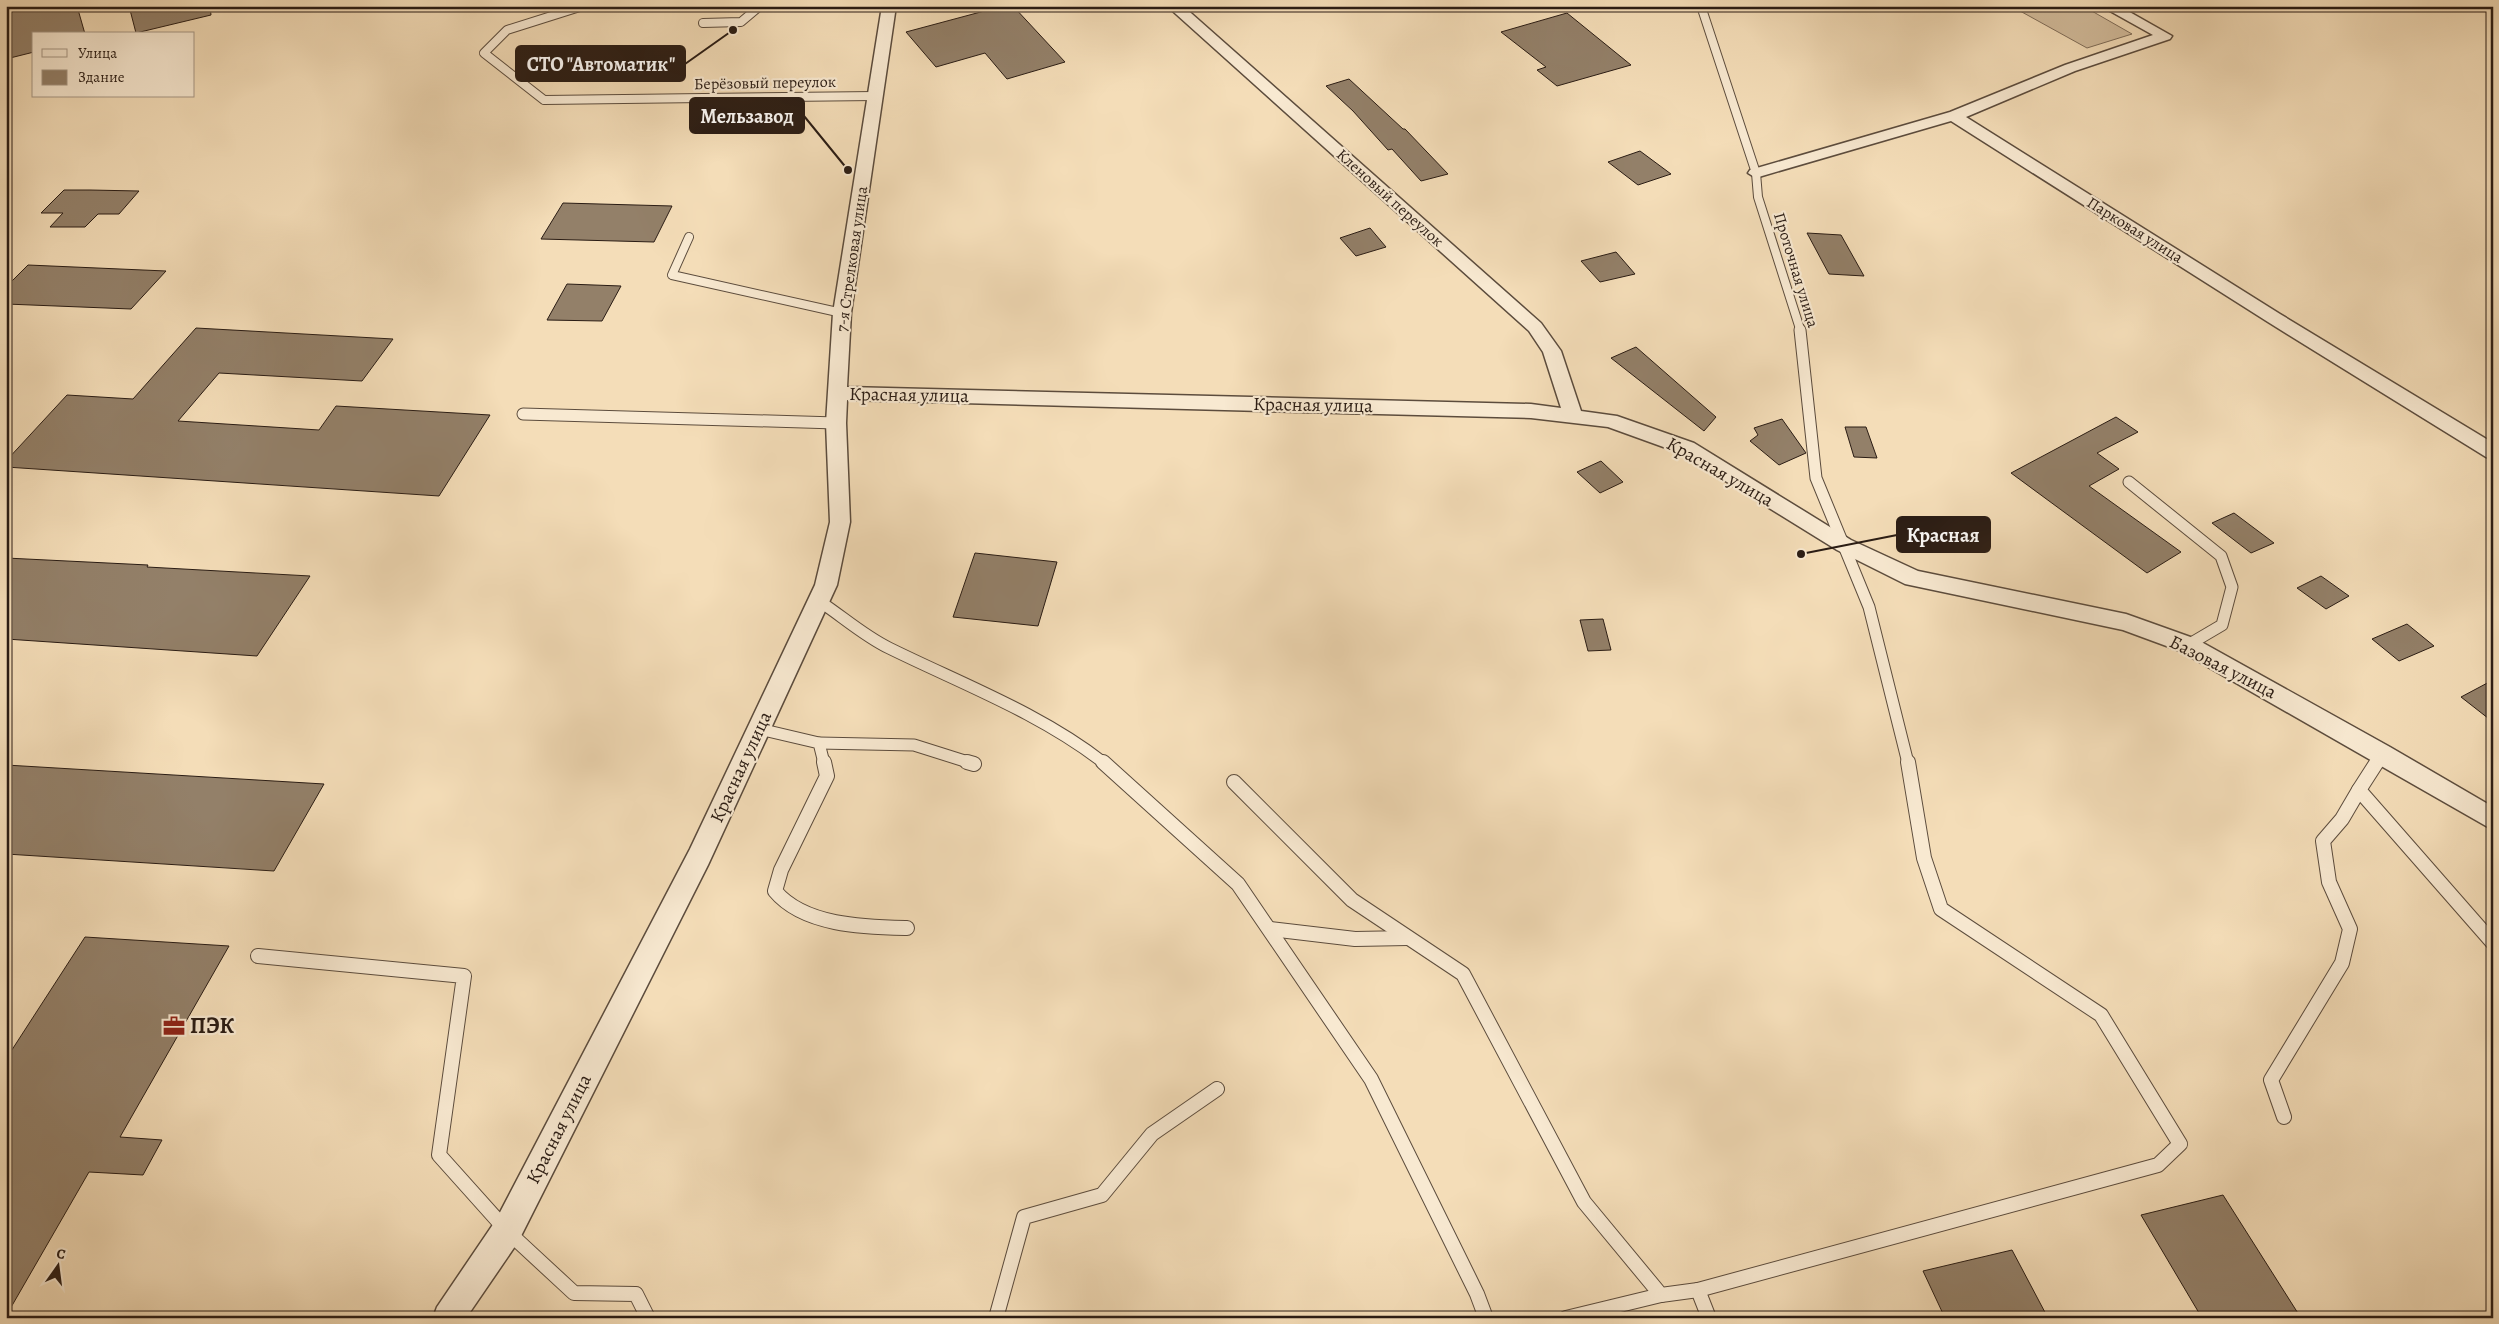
<svg xmlns="http://www.w3.org/2000/svg" width="2499" height="1324" font-family="Alegreya,serif">
	<rect width="100%" height="100%" fill="#f4ddb8"/>
	<filter id="stains"><feTurbulence type="fractalNoise" baseFrequency=".004" numOctaves="4"/><feColorMatrix values="0 0 0 0 .2 0 0 0 0 .09 0 0 0 0 .02 0 0 0 .5 -.17"/></filter>
	<radialGradient id="worn" r=".72"><stop offset=".6" stop-color="#630" stop-opacity="0"/><stop offset="1" stop-color="#630" stop-opacity=".3"/></radialGradient>
	<polygon fill="#d2bc9c" stroke="#7e6c58" points="2011,6 2083,6 2132,34 2087,48"/>
	<g fill="#938069" stroke="#2a1c14">
		<polygon points="6,6 77,6 85,34 34,34 34,52 6,59"/>
		<polygon points="129,6 210,6 211,15 136,33"/>
		<polygon points="1003,6 1013,6 1065,62 1007,79 985,53 936,67 906,32"/>
		<polygon points="1567,13 1631,65 1557,86 1537,70 1546,67 1501,32"/>
		<polygon points="1349,79 1403,129 1405,129 1448,174 1421,181 1392,149 1388,150 1353,111 1326,86"/>
		<polygon points="1640,151 1671,174 1638,185 1608,162"/>
		<polygon points="64,190 90,190 139,191 119,214 98,214 85,227 50,227 63,213 41,213"/>
		<polygon points="563,203 672,206 654,242 541,239"/>
		<polygon points="1370,228 1386,247 1356,256 1340,238"/>
		<polygon points="1807,233 1841,235 1864,276 1829,274"/>
		<polygon points="1616,252 1635,274 1600,282 1581,261"/>
		<polygon points="28,265 166,271 131,309 6,304 6,287"/>
		<polygon points="567,284 621,286 602,321 547,320"/>
		<polygon points="196,328 393,339 362,381 219,373 178,421 319,430 336,406 490,415 439,496 6,467 6,461 67,395 133,399"/>
		<polygon points="1636,347 1716,417 1704,431 1611,358"/>
		<polygon points="2116,417 2138,432 2097,453 2119,469 2089,486 2181,552 2147,573 2011,473"/>
		<polygon points="1782,419 1806,453 1779,465 1750,441 1758,435 1754,428"/>
		<polygon points="1845,427 1866,427 1877,458 1854,457"/>
		<polygon points="1601,461 1623,482 1600,493 1577,472"/>
		<polygon points="2234,513 2274,543 2251,553 2212,523"/>
		<polygon points="975,553 1057,562 1038,626 953,617"/>
		<polygon points="6,558 148,565 147,567 310,576 257,656 6,639"/>
		<polygon points="2321,576 2349,596 2326,609 2297,588"/>
		<polygon points="1603,619 1611,650 1588,651 1580,620"/>
		<polygon points="2407,624 2434,646 2399,661 2372,639"/>
		<polygon points="2493,680 2493,722 2461,697"/>
		<polygon points="6,765 324,784 274,871 6,854"/>
		<polygon points="85,937 229,946 120,1137 162,1140 143,1175 89,1172 6,1316 6,1059"/>
		<polygon points="2223,1195 2301,1318 2202,1318 2141,1215"/>
		<polygon points="2012,1250 2048,1318 1945,1318 1923,1271"/>
	</g>
	<g fill="none" stroke-linecap="round" stroke-linejoin="round">
		<g stroke="#5c4c3d" stroke-width="10">
			<g id="service-far2">
				<polyline points="583,6 507,30 484,53 544,100 875,96"/>
				<polyline points="1701,6 1756,173 1758,197 1801,332"/>
				<polyline points="703,23 741,22 760,6"/>
				<polyline points="689,237 672,275 842,313"/>
			</g>
		</g>
		<g stroke="#5c4c3d" stroke-width="13">
			<g id="service-far1">
				<polyline points="1800,330 1816,478 1869,607 1908,763"/>
				<polyline points="523,414 836,423"/>
				<polyline points="2129,482 2221,556 2232,587 2222,625 2188,645"/>
				<path d="M819 601C842 616 864 636 889 648 962 684 1040 713 1104 763"/>
				<polyline points="759,729 819,743 824,763"/>
				<polyline points="819,743 914,745 971,763"/>
				<polyline points="2376,763 2382,754"/>
			</g>
		</g>
		<g stroke="#5c4c3d" stroke-width="16">
			<g id="service">
				<path d="M824 762 827 776 781 870 775 891C804 926 865 927 907 928"/>
				<polyline points="967,762 974,764"/>
				<polyline points="1103,762 1238,884 1371,1079 1477,1294 1486,1318"/>
				<polyline points="2377,762 2359,790 2493,943"/>
				<polyline points="1234,782 1352,900 1463,974 1584,1202 1661,1295 1698,1290"/>
				<polyline points="1270,929 1355,939 1408,938"/>
				<polyline points="258,956 464,976 439,1155 507,1231 574,1293 636,1294 648,1318"/>
				<polyline points="2284,1117 2271,1080 2342,963 2350,929 2329,882 2323,841 2342,819 2359,790"/>
				<polyline points="996,1318 1024,1217 1102,1195 1152,1134 1217,1089"/>
				<polyline points="1566,1318 1661,1295"/>
				<polyline points="1709,1318 1698,1290 2158,1165 2180,1144 2101,1015 1941,909 1924,858 1908,762"/>
			</g>
		</g>
		<g stroke="#5c4c3d" stroke-width="3">
			<g id="minor">
				<polygon points="882,6 896,6 851,313 847,387 1531,404 1561,408 1543,352 1529,331 1167,6 1183,6 1541,323 1561,351 1581,411 1617,416 1694,443 1851,540 1918,571 2126,614 2196,639 2390,747 2493,807 2493,830 2180,651 2123,630 1905,584 1837,550 1680,453 1608,427 1531,418 847,400 846,423 850,522 837,585 708,865 518,1242 466,1318 433,1318 437,1307 496,1220 690,849 815,585 830,522 826,423 833,313"/>
				<polygon points="2101,6 2119,6 2172,36 2170,39 2075,71 1966,117 2280,314 2493,443 2493,459 2486,457 2268,322 1951,121 1762,176 1756,178 1748,173 1750,170 1950,112 2065,65 2153,35"/>
			</g>
		</g>
		<use href="#service-far2" stroke="#f8e9d1" stroke-width="8"/>
		<use href="#service-far1" stroke="#f8e9d1" stroke-width="11"/>
		<use href="#service" stroke="#f8e9d1" stroke-width="14"/>
		<use href="#minor" fill="#f8e9d1" fill-rule="evenodd"/>
	</g>
	<defs>
		<g id="office-bare" transform="scale(1.725)"><path d="M-6-3h4V-5.5h4V-3h4V5H-6ZM-1-4.5V-3h2v-1.5ZM-6 0V1H6V0Z" fill="#8f2418" stroke="#f8e9d1" stroke-width="2.5" paint-order="stroke"/></g>
	</defs>
	<g fill-rule="evenodd">
		<use href="#office-bare" x="174" y="1026"/>
	</g>
	<g text-anchor="middle" dominant-baseline="central" stroke-width="4.5" stroke-linejoin="round" paint-order="stroke">
		<g font-size="16" fill="#2a1c14" stroke="#f8e9d1">
			<text transform="translate(765 83) rotate(-1)">Берёзовый переулок</text>
			<text transform="translate(1390 198) rotate(42)">Кленовый переулок</text>
			<text transform="translate(2135 230) rotate(32)">Парковая улица</text>
			<text transform="translate(852 259) rotate(-82)">7-я Стрелковая улица</text>
			<text transform="translate(1796 270) rotate(73)">Проточная улица</text>
		</g>
		<g font-size="19" fill="#2a1c14" stroke="#f8e9d1">
			<text transform="translate(909 395) rotate(1)">Красная улица</text>
			<text transform="translate(1313 405) rotate(1)">Красная улица</text>
			<text transform="translate(1720 472) rotate(30)">Красная улица</text>
			<text transform="translate(2223 667) rotate(27)">Базовая улица</text>
			<text transform="translate(741 767) rotate(-65)">Красная улица</text>
			<text transform="translate(559 1129) rotate(-63)">Красная улица</text>
		</g>
		<g font-size="22" font-weight="bold" fill="#2a1c14" stroke="#f8e9d1" text-anchor="start">
			<text x="190" y="1026">ПЭК</text>
		</g>
	</g>
	<path fill="none" stroke="#2a1c14" stroke-width="2" d="M733 30L685 64M848 170L804 116M1801 554L1897 535"/>
	<g fill="#2a1c14" stroke="#f8e9d1" stroke-width="2">
		<circle cx="733" cy="30" r="5"/>
		<circle cx="848" cy="170" r="5"/>
		<circle cx="1801" cy="554" r="5"/>
	</g>
	<g fill="#2a1c14" stroke="#2a1c14" stroke-width="2">
		<rect x="516" y="46" width="169" height="35" rx="5"/>
		<rect x="690" y="98" width="114" height="35" rx="5"/>
		<rect x="1897" y="517" width="93" height="35" rx="5"/>
	</g>
	<g font-size="20" text-anchor="middle" font-weight="bold" fill="#fff">
		<text x="601" y="71">СТО "Автоматик"</text>
		<text x="747" y="123">Мельзавод</text>
		<text x="1943" y="542">Красная</text>
	</g>
	<rect width="2499" height="1324" fill="none" stroke="#f4ddb8" stroke-width="25"/>
	<rect x="8" y="8" width="2484" height="1309" fill="none" stroke="#2a1c14" stroke-width="2.5"/>
	<rect x="12" y="12" width="2474" height="1299" fill="none" stroke="#2a1c14"/>
	<rect x="32" y="32" width="162" height="65" fill="#f8e9d1" stroke="#a69785"/>
	<rect x="42" y="49" width="25" height="8" fill="#f8e9d1" stroke="#a69785"/>
	<text x="78" y="58" font-size="15" fill="#2a1c14">Улица</text>
	<rect x="42" y="70" width="25" height="15" fill="#938069" stroke="#a69785"/>
	<text x="78" y="82" font-size="15" fill="#2a1c14">Здание</text>
	<g transform="translate(58 1266) rotate(14)" stroke="#f8e9d1" stroke-width="4" paint-order="stroke">
	<path d="M0-4L9 19L0 12L-9 19Z" fill="#2a1c14"/>
	<text y="-8" font-size="14" font-weight="bold" text-anchor="middle" fill="#2a1c14">С</text>
	</g>
	<rect width="100%" height="100%" filter="url(#stains)"/>
	<rect width="100%" height="100%" fill="url(#worn)"/>
</svg>
